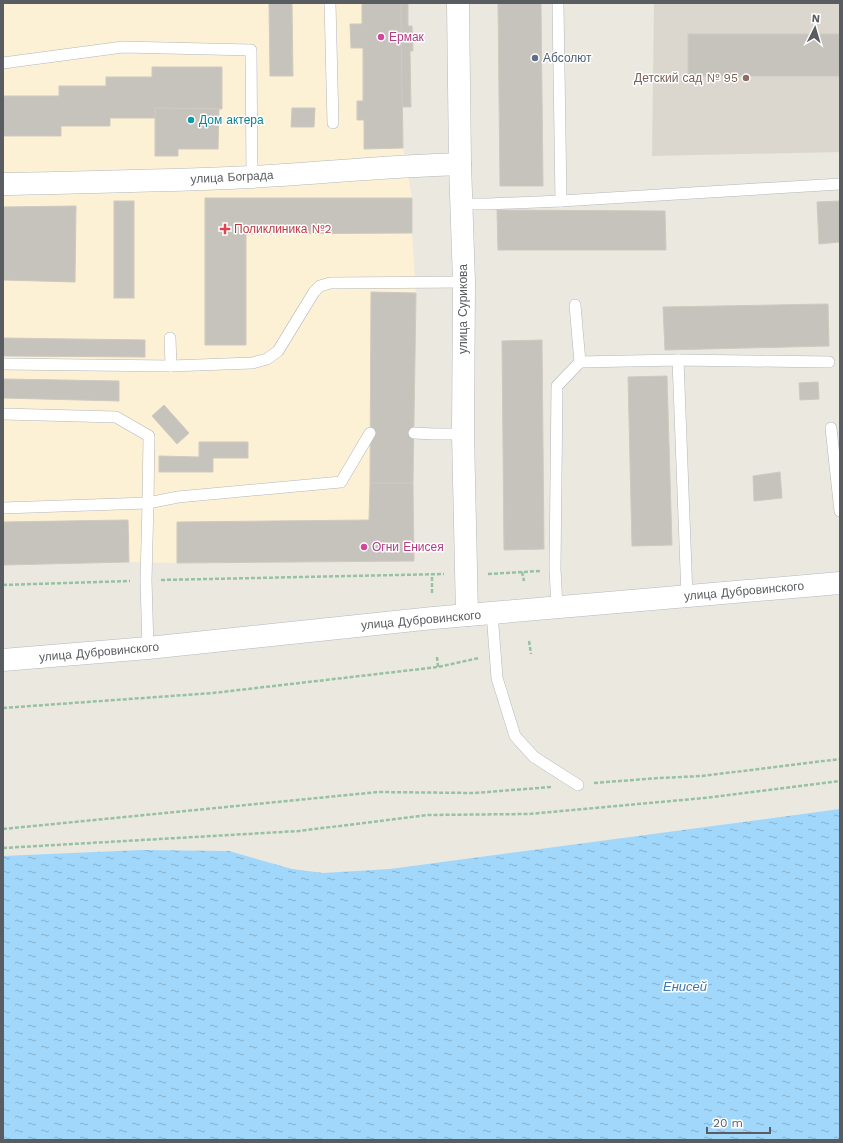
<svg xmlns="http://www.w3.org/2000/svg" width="843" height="1143" font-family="'Work Sans',sans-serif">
	<defs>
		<pattern id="water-ripples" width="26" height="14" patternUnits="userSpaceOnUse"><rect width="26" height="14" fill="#a0d7fb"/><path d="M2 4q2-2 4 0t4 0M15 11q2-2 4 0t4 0" fill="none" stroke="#85b2cf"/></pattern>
	</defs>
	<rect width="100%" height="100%" fill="#ebe8e0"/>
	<polygon fill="#fcf1d4" points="3,3 401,3 403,148 412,198 412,233 416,293 413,483 414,561 177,563 129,562 3,565"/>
	<polygon fill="#dbd7ce" points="654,3 840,3 840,152 652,156"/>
	<polygon fill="url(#water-ripples)" points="840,809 840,1140 3,1140 3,856 142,850 229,851 292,869 323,873 390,869"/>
	<g fill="#c6c3bd" stroke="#cfc9bf">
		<polygon points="269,3 292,3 293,76 270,76"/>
		<polygon points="362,3 401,3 403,148 364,149 364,120 357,120 357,101 363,101 363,48 351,48 350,24 362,24"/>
		<polygon points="401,3 408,3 408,26 412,26 413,51 410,51 411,107 402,107"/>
		<polygon points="498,3 541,3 543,186 500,186"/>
		<rect x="688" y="34" width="152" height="42"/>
		<polygon points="152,67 222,67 222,109 155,108 155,118 110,118 110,126 61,126 61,136 3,136 3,96 59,96 59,86 106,86 106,77 152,77"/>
		<polygon points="155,108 219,109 218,149 178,149 178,156 155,156"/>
		<polygon points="292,108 315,108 314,127 291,127"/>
		<polygon points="205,198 412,198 412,233 246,234 246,345 205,345"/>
		<rect x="114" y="201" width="20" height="97"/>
		<polygon points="840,201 840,242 819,244 817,202"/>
		<polygon points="76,206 75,282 3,280 3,207"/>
		<polygon points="497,210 665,211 666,250 498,250"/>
		<polygon points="371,292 416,293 413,483 370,483"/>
		<polygon points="828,304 829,346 665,350 663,307"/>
		<polygon points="3,338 145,340 145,357 3,356"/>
		<polygon points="542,340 544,549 504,550 502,341"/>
		<polygon points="667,376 672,545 632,546 628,377"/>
		<polygon points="3,379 119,381 119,401 3,398"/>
		<polygon points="818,382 819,399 800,400 799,383"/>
		<polygon points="164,405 189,433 177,444 152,416"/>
		<polygon points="199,442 248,442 248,458 213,458 213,472 159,472 159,456 199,457"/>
		<polygon points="780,472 782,498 754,501 753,476"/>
		<polygon points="370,483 413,483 414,561 177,563 177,522 369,520"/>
		<polygon points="128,520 129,562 3,565 3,522"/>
	</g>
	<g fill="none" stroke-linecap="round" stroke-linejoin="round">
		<g stroke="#b3b6ba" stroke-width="12">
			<g id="lane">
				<polyline points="330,3 333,123"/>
				<polyline points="558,3 561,201"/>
				<polyline points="3,63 123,47 251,50 252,177"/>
				<polyline points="462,204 488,204 561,201 840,184"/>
				<polyline points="170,338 171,366"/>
				<polyline points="678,360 687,596"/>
				<polyline points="580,362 678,360 829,362"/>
				<polyline points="3,364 171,366 252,363 267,359 278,351 314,292 320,286 330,283 464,282"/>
				<polyline points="3,414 116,417 149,436 148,503 3,508"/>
				<polyline points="831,428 840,511"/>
				<polyline points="414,433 434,434 463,434"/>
				<polyline points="557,607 555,569 557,386 580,362 575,305"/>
				<polyline points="492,613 497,678 515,736 534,757 578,785"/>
				<polyline points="148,648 146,580 148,503 178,497 341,482 370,433"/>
			</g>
		</g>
		<g stroke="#b3b6ba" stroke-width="23">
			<path id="street" d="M3 184C86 182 169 181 251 177 321 173 390 166 460 164"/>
		</g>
		<g stroke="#b4b7bc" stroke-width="23">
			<g id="secondary">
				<polyline points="458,3 460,164 464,282 463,434 467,615"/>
				<polyline points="3,660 148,648 433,618 840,583"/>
			</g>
		</g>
		<g stroke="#96c2a1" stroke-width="2.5" stroke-dasharray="4 2" stroke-linecap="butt">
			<polyline points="522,572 524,581"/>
			<polyline points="488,574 540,571"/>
			<polyline points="161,580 444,574"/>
			<polyline points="3,585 130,581"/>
			<polyline points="432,593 432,574"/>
			<polyline points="529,641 531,654"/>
			<polyline points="437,657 438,667"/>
			<polyline points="3,708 213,693 438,667 479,658"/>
			<polyline points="594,783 659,778 702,776 840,759"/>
			<polyline points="3,829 378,792 474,793 551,787"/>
			<polyline points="3,848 299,831 428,815 529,814 704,798 840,781"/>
		</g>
		<use href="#lane" stroke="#fff" stroke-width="11"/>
		<use href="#street" stroke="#fff" stroke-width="22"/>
		<use href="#secondary" stroke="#fff" stroke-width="22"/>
	</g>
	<g fill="#d1479c" stroke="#fff" stroke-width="1.5">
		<circle cx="381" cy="37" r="4"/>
		<circle cx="364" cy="547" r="4"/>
	</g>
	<circle fill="#5c6f8a" stroke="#fff" stroke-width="1.5" cx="535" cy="58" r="4"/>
	<circle fill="#8d6e63" stroke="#fff" stroke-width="1.5" cx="746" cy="78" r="4"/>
	<circle fill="#0f9aa8" stroke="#fff" stroke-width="1.5" cx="191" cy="120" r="4"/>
	<path fill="#e0444e" stroke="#fff" stroke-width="1.5" d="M223 223h4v4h4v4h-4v4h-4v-4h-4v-4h4z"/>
	<g text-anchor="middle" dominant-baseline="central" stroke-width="3" stroke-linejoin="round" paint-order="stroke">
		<g font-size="12" fill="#b23c85" stroke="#fff" text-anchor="start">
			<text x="389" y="37">Ермак</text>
			<text x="372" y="547">Огни Енисея</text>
		</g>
		<g font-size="12" fill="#4e5e75" stroke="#fff" text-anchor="start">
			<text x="543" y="58">Абсолют</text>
		</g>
		<g font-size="12" fill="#785e54" stroke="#fff" text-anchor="end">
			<text x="738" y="78">Детский сад № 95</text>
		</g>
		<g font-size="12" fill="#0d838f" stroke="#fff" text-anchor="start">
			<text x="199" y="120">Дом актера</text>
		</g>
		<g font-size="12" fill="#595c60" stroke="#fff">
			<text transform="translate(232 177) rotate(-3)">улица Бограда</text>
			<text transform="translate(463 309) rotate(-90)">улица Сурикова</text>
			<text transform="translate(744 591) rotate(-5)">улица Дубровинского</text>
			<text transform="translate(421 620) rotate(-5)">улица Дубровинского</text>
			<text transform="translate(99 652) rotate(-5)">улица Дубровинского</text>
		</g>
		<g font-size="12" fill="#be3a42" stroke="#fff" text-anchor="start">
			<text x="234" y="229">Поликлиника №2</text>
		</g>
		<g font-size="13" font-style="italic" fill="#4078ab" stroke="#fff">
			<text x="685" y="986">Енисей</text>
		</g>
	</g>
	<rect width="843" height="1143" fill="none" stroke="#595c60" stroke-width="8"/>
	<g transform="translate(815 28) rotate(5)" stroke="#ffffff" stroke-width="3" paint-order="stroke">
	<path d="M0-3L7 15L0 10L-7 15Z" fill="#595c60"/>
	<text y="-6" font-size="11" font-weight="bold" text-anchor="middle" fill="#595c60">N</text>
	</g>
	<path d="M707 1127v6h63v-6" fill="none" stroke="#595c60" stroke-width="2"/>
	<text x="713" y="1127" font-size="12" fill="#595c60" stroke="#ffffff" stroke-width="3" paint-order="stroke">20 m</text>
</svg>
